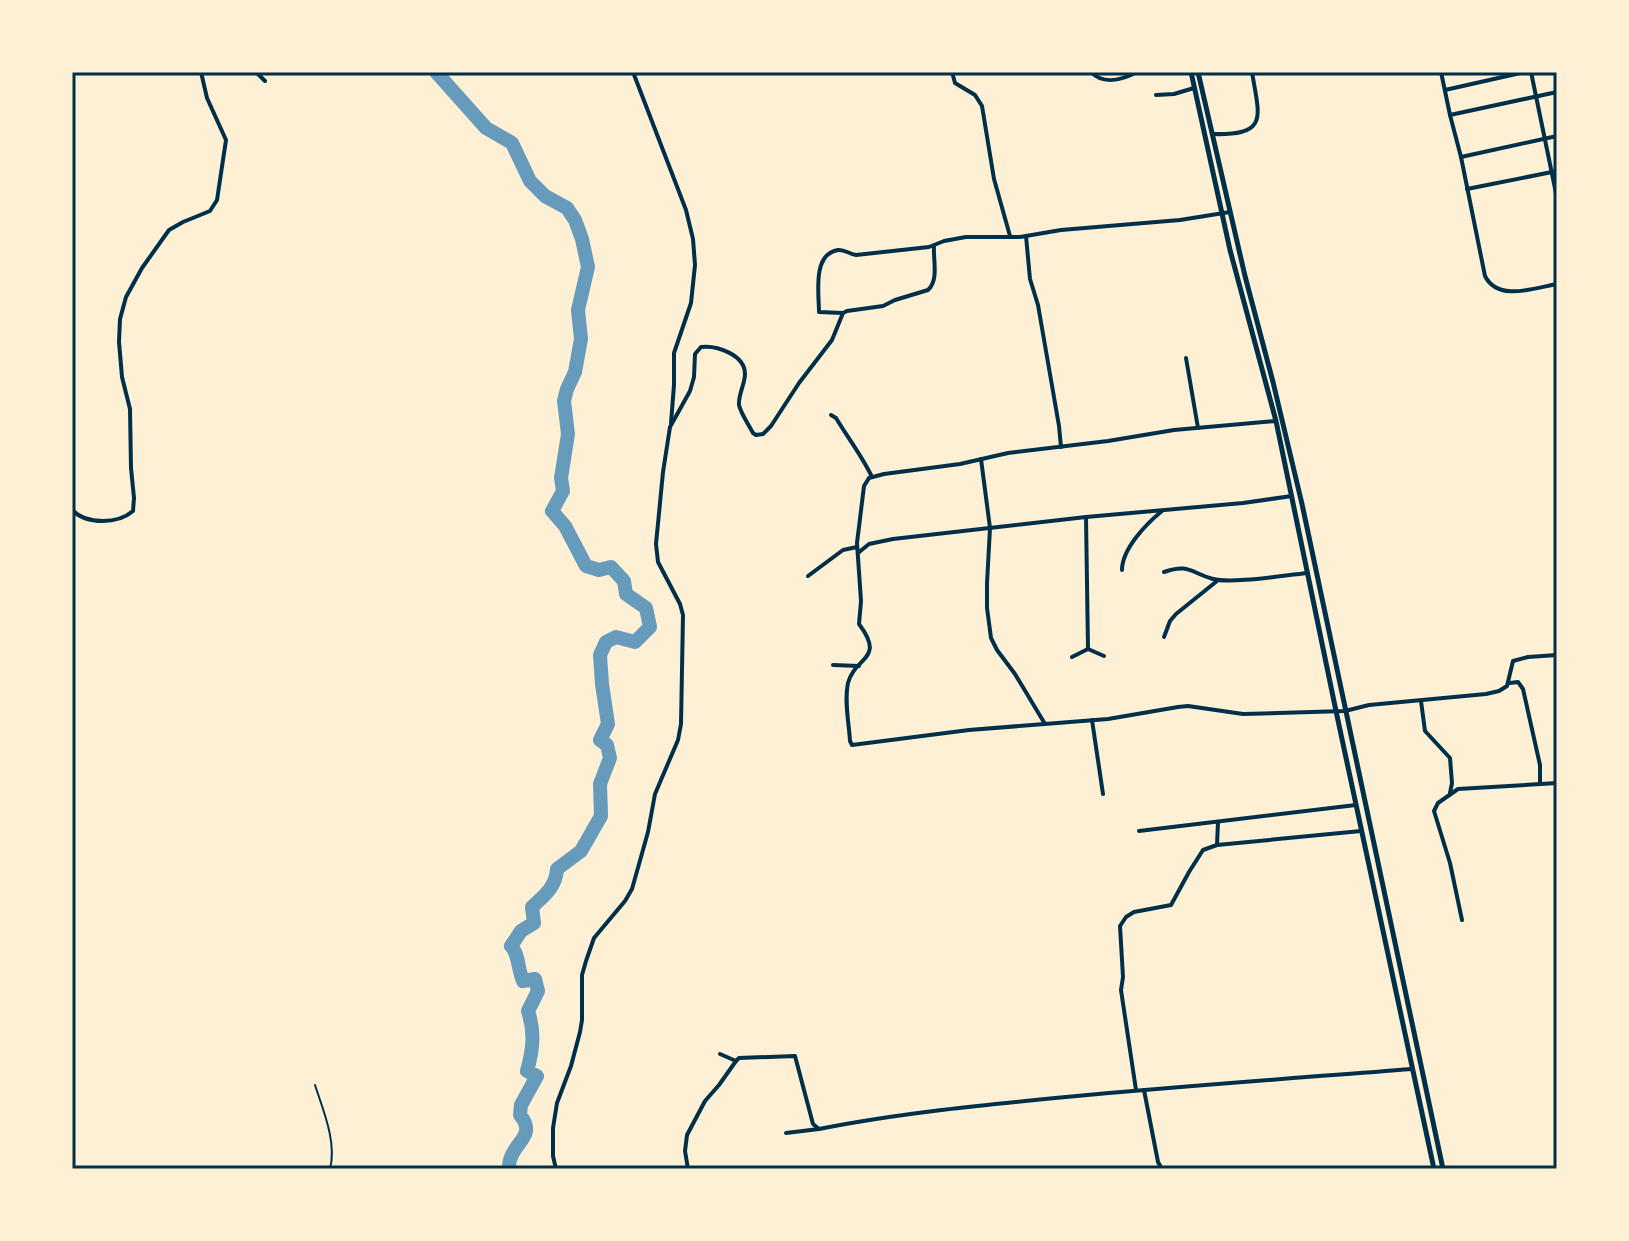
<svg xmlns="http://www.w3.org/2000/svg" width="1629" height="1241" font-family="'PT Sans Narrow',sans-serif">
	<rect width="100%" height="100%" fill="#fdf0d5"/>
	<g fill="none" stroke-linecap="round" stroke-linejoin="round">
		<path stroke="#669bbc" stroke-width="14" d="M436 72 486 128 512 143 530 181 545 196 567 208 575 220 582 239 588 267 578 310 581 339 575 372 567 389 564 401 568 434 561 478 563 491 552 511 565 526 586 566 599 570 611 567 624 581 626 594 646 608 650 627 635 642 616 637 606 642 600 655 602 684 608 724 600 740 607 745 610 758 600 784 601 816 581 851 557 869C556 887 544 896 532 907L534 923 521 931 511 946C519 954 518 970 523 981L535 979 538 991 528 1011C535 1032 533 1050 527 1071L537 1076 521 1105 520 1115C539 1138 508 1143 509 1169"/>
		<path stroke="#003049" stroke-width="2" d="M315 1085C323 1110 337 1142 330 1169"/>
		<g stroke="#003049" stroke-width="4">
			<polyline points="256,72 265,81"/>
			<polyline points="633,72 686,210 693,239 695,265 691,303 674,353 674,385 671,423"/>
			<polyline points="952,72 955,83 975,95 982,106 994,179 1010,236"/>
			<path d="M1091 72C1103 85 1122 80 1137 72"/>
			<polyline points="1441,72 1450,115 1557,92"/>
			<polyline points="1531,72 1557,198"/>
			<polyline points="1445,90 1525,72"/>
			<polyline points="1156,95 1174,94 1194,88"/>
			<path d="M1450 115 1461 157 1485 276C1498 302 1534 288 1557 284"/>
			<path d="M1212 134C1270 136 1259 116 1252 72"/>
			<polyline points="1461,157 1557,136"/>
			<polyline points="1467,189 1557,171"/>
			<polyline points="1026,236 1030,279 1038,305 1059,426 1061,447"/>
			<path d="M843 313 819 312C819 294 812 254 838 250 844 249 849 254 856 255L929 247 944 241 966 237H1020L1061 230 1180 220 1230 212"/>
			<polyline points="1186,358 1198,428"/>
			<path d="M831 415 836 418C848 438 862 456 872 477"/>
			<path d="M1276 421 1174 430 1108 441 1008 453 960 464 884 474 869 478 864 486 857 543 861 601 859 624C886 660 855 656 848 683 844 701 849 723 850 741L852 745 969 730 1108 719 1178 707 1188 706 1243 714 1345 711 1369 705 1486 694 1499 691 1507 686 1513 661 1528 657 1557 655"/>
			<polyline points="981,459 990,528 987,583 987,608 991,638 997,650 1015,674 1045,724"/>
			<path d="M72 510C87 525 118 524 133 511L134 498 131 468 130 409 122 377 119 342 120 319 126 297 142 268 169 230 183 222 210 211 217 200 226 140 207 98 201 72"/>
			<polyline points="1086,517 1088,649"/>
			<polyline points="858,553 869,544 893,539 1086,517 1243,503 1292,496"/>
			<path d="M1122 570C1122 549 1146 524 1162 511"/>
			<path d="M1164 572C1189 563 1191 573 1213 579 1232 584 1285 575 1308 573"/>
			<polyline points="808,576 843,550 857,547"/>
			<polyline points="1164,637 1170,621 1176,614 1217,581"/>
			<polyline points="1072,657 1088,649 1104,656"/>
			<polyline points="833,665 859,666"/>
			<polyline points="1510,683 1518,682 1523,689 1540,765 1540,784"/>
			<polyline points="1421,701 1425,731 1450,758 1452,783 1450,793"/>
			<polyline points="1092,720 1103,794"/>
			<polyline points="1139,831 1356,805"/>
			<polyline points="1217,845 1361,831"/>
			<polyline points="1462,920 1450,863 1434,811 1438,803 1458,789 1557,783"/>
			<polyline points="720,1054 736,1061"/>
			<polyline points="1136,1090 1121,990 1123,977 1120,926 1126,917 1134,912 1171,905 1189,872 1203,850 1217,845 1218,822"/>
			<polyline points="1144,1090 1158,1162 1162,1169"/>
			<polyline points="786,1133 819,1129"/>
			<path d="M556 1169 553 1156V1128L557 1103 571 1066 580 1032 582 1020V975L586 961 594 938 625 901 632 889 648 832 655 794 678 740 681 724 683 615 680 604 658 562 656 544 663 472 670 427 690 391 694 377 695 354 701 347C717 345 745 355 745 374 745 384 738 395 739 405 741 414 749 425 753 433L756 435 763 434 771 426 799 383 832 340 843 313 847 311 883 306 895 300 928 290C939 280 933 260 934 246"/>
			<path d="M688 1169 685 1151 687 1135 705 1101 719 1085 736 1061 739 1058 795 1056 813 1124 819 1129C900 1113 983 1105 1066 1097 1181 1086 1297 1078 1412 1069"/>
		</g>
		<g stroke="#003049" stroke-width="5">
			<polyline points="1191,72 1230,250 1276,421 1336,711 1434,1169"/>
			<polyline points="1198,72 1245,276 1273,382 1302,504 1443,1169"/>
		</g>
	</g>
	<rect width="1629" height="1241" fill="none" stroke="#fdf0d5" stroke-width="148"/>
	<rect x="74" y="74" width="1481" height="1093" fill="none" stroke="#003049" stroke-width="3"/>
</svg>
